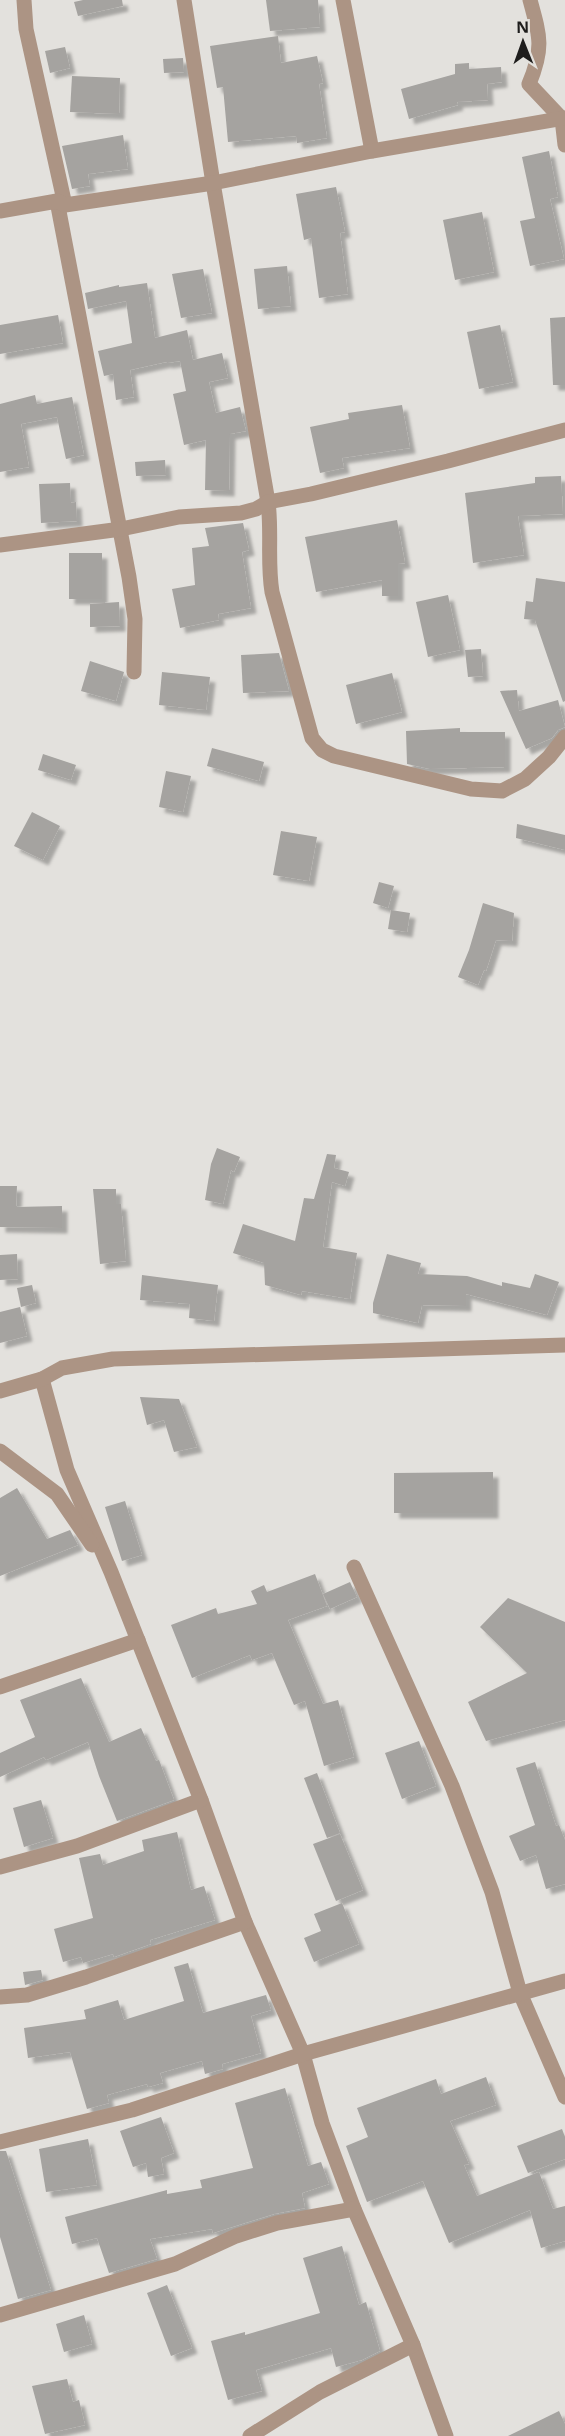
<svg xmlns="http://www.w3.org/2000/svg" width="565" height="2436" font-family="'Noto Sans',sans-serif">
	<defs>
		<filter id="shadow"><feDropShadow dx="5.5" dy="5.5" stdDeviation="1.5" flood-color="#0004"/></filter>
	</defs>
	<rect width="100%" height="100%" fill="#e3e1dd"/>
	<g fill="#a5a3a0" filter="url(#shadow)">
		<polygon points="83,0 122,0 123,6 78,16 74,2"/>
		<polygon points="266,0 318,0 320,27 270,31"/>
		<polygon points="278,36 281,63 317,56 323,83 319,84 327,138 297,143 296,136 228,142 223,87 217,88 210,46"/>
		<polygon points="65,47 70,68 50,73 45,51"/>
		<polygon points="183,58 184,72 164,73 163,59"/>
		<polygon points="469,63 469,69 501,67 502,82 487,84 488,100 457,102 458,105 409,119 401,89 455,74 455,64"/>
		<polygon points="72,76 120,78 119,114 70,112"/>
		<polygon points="123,135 128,169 88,174 90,186 72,189 62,146"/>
		<polygon points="549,151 558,197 550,199 564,259 530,266 520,221 535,218 522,157"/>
		<polygon points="336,187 345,232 340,233 348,294 319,298 311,238 304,240 296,194"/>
		<polygon points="482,212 494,272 455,280 443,220"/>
		<polygon points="287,266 291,306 258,309 254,269"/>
		<polygon points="203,269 212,313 181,318 172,274"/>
		<polygon points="147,283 155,338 187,330 193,360 222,353 228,378 209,382 216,413 240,407 246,431 230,434 229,491 205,490 206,440 184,445 173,394 186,391 180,361 167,363 166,362 130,370 134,397 116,400 113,374 104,376 98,351 132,343 126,301 88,309 85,293 119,285 119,287"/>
		<polygon points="58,315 63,343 0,354 0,325"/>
		<polygon points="565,317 565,385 553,385 550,318"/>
		<polygon points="500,325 513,382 479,389 467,332"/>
		<polygon points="35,395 37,404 72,397 84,455 66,459 57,417 21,424 29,467 0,472 0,404"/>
		<polygon points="402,405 410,448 342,458 344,468 320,473 310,427 349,419 348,413"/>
		<polygon points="165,460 166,475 136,476 135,462"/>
		<polygon points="561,476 563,514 518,516 524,555 473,563 465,493 535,483 535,477"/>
		<polygon points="70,483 71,503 76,502 77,521 41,523 39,484"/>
		<polygon points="397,520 405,563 398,564 398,596 382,596 382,580 316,592 305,537"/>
		<polygon points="243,523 249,550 242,552 251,608 218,614 219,620 180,628 172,589 195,585 192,548 209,546 205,528"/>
		<rect x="69" y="553" width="33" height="46"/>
		<polygon points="536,578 565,582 565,701 563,702 535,620 524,619 526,601 533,602"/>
		<polygon points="448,595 460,650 428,657 416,602"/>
		<polygon points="119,602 120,626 90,627 90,604"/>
		<polygon points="481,649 483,676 468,677 465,650"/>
		<polygon points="279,653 289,691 243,693 241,655"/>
		<polygon points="90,661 124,672 116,701 81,691"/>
		<polygon points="162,672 210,677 206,710 159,705"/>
		<polygon points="392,673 402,712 356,724 346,685"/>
		<polygon points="517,690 519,711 558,700 565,727 558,730 552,738 526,749 500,691"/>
		<polygon points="460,728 460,732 505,732 505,767 430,769 407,764 406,731"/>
		<polygon points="212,748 264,762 259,781 207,766"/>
		<polygon points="43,754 76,765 71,780 38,770"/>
		<polygon points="166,771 191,776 183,812 159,807"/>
		<polygon points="32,812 60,826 43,860 14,846"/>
		<polygon points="517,824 565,835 565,850 516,838"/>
		<polygon points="281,831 317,837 309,881 273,875"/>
		<polygon points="379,882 394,886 388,908 373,903"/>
		<polygon points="483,903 514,913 512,941 496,940 486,971 484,970 478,985 458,977 469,950"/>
		<polygon points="391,910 410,913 407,932 388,929"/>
		<polygon points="217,1148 240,1157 234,1172 231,1170 223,1204 205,1200 211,1164"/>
		<polygon points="327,1154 336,1155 334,1168 349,1172 345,1186 332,1182 323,1247 357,1253 350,1299 302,1291 301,1295 265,1285 264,1263 233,1253 243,1224 295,1241 304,1198 314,1199"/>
		<polygon points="0,1186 17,1186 16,1207 62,1206 62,1228 0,1227"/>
		<polygon points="93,1189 116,1189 116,1204 121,1204 126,1261 100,1264"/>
		<polygon points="17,1254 18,1279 0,1280 0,1255"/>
		<polygon points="387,1254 421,1263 418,1274 467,1276 502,1286 502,1282 530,1288 535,1274 559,1282 547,1315 466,1294 466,1306 422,1305 418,1323 373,1313 373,1303"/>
		<polygon points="142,1275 218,1285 214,1321 189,1318 190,1304 140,1300"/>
		<polygon points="32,1285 36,1303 21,1307 17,1288"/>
		<polygon points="20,1307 27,1336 0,1343 0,1312"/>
		<polygon points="140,1397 179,1399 197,1447 174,1452 164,1420 147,1425"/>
		<polygon points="493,1472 493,1513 394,1513 394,1473"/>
		<polygon points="17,1488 47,1539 70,1530 78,1545 0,1576 0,1498"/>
		<polygon points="125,1501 142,1555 122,1561 105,1507"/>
		<polygon points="315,1574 327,1606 288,1620 323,1704 338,1700 354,1757 324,1766 305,1701 294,1705 272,1653 252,1660 250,1655 192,1678 171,1625 216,1608 218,1614 257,1604 251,1591 264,1585 267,1592"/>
		<polygon points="350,1582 357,1597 330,1609 323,1594"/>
		<polygon points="508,1598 565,1622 565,1720 486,1741 468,1702 527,1673 480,1627"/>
		<polygon points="81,1678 109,1742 141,1728 156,1761 159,1760 174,1800 117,1821 99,1776 88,1742 46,1760 44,1757 0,1777 0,1753 35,1737 20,1700"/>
		<polygon points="419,1741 436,1786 402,1799 385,1753"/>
		<polygon points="535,1762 556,1826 559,1825 565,1840 565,1884 546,1889 536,1855 520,1861 509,1836 535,1825 516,1768"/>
		<polygon points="317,1773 340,1833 327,1838 304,1778"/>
		<polygon points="41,1800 53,1838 24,1847 13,1808"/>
		<polygon points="177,1832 191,1890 204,1886 215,1920 150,1940 151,1944 114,1957 113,1954 83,1963 81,1957 63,1962 54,1929 93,1918 79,1858 100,1854 103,1865 144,1851 142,1840"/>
		<polygon points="340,1834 363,1890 336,1901 313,1844"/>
		<polygon points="342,1903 359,1944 314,1962 304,1938 321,1931 314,1914"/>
		<polygon points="188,1963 203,2013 266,1995 271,2010 251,2016 261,2053 222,2064 223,2069 205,2074 202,2061 160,2073 163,2083 148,2087 147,2084 107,2095 109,2103 87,2109 70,2052 28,2058 24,2028 86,2019 84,2010 118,2000 124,2020 184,2001 174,1967"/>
		<polygon points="41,1970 43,1980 25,1985 23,1972"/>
		<polygon points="486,2077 496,2105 450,2121 469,2164 464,2165 477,2196 539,2172 553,2209 565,2206 565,2241 541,2248 530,2210 449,2243 423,2181 367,2202 346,2146 368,2137 357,2108 436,2079 441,2094"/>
		<polygon points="285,2088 308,2166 321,2162 329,2184 302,2193 305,2208 274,2214 213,2233 212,2229 150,2239 157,2259 109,2273 97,2238 72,2244 65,2217 167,2190 167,2194 202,2188 200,2180 253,2168 235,2103"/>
		<polygon points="161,2117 174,2153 161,2158 164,2174 148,2177 146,2163 133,2167 120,2131"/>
		<polygon points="562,2129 565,2137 565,2159 528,2173 517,2146"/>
		<polygon points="88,2139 97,2185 46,2192 39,2149"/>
		<polygon points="0,2151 6,2151 51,2290 18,2299 0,2237"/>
		<polygon points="342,2246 359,2305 366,2302 380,2351 362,2360 336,2367 331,2348 256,2370 262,2391 228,2400 211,2341 245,2332 245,2335 320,2313 303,2258"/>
		<polygon points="167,2285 192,2348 171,2356 147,2293"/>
		<polygon points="84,2315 92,2344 64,2352 56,2324"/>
		<polygon points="67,2379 73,2402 79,2400 85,2425 45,2434 32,2386"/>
		<polygon points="559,2411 565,2424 565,2436 508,2436"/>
	</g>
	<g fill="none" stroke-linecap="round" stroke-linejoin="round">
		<g stroke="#ac9484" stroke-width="15">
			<polyline points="24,0 26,29 65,205"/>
			<path d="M184 0 213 183 268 502C272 532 267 562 272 592L312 738 322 750 334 756 471 789 502 791 525 779 549 757 565 737"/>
			<polyline points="343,0 372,151"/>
			<path d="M530 0C540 36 544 48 529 84L562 119 565 145"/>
			<polyline points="57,201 129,577 135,619 134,672"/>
			<polyline points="0,211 57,201 65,205 213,183 372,151 565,118"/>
			<polyline points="0,545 121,529 179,517 241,513 256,509 268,502 311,494 448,461 565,430"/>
			<polyline points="42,1379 67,1470 111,1572 201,1800 245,1922 303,2054 322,2123 354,2209 413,2345 446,2436"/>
			<polyline points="0,1391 42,1379 62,1368 113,1359 565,1345"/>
			<polyline points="0,1451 57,1494 92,1545"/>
			<polyline points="354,1567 452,1786 492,1892 520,1993 565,2097"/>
			<polyline points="0,1687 138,1640"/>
			<polyline points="0,1867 77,1846 201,1800"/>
			<polyline points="0,1997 27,1995 86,1977 245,1922"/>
			<polyline points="0,2142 132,2110 303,2054 565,1981"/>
			<polyline points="0,2315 175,2264 236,2236 277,2223 354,2209"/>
			<polyline points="250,2436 320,2392 413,2345"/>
		</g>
	</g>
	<g transform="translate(523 42) rotate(359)" stroke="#e3e1dd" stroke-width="4.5" paint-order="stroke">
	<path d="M0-4.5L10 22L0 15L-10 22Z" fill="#1e1d1c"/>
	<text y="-9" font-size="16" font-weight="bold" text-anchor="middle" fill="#1e1d1c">N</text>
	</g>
</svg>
